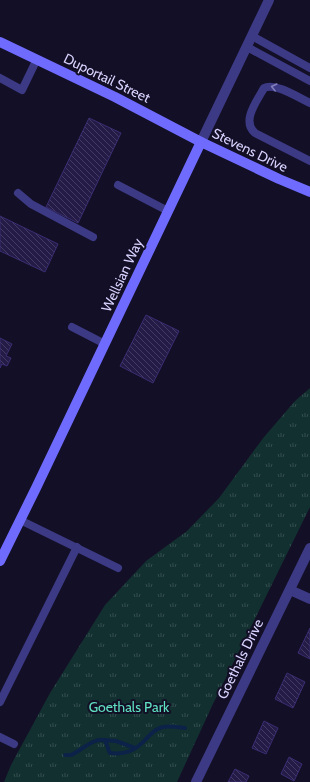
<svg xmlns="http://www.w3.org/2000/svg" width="310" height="782" font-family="Cabin,sans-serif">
	<defs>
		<pattern id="grass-tufts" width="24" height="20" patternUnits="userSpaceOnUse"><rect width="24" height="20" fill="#12302f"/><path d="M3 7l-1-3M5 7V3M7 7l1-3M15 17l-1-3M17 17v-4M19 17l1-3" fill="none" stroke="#344d4e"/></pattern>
		<pattern id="building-back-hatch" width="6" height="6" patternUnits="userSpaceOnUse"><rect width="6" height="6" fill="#241b47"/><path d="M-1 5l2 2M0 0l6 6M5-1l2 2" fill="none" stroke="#433b63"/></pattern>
	</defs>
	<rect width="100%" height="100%" fill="#130f26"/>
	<polygon fill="url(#grass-tufts)" points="310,388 310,507 212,706 177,782 4,782 11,765 50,693 105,605 146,561 187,531 219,498 264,437 295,401"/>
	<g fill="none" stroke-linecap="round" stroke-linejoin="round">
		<g stroke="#0c2248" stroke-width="4">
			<polyline points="104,740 116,741 135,748"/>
			<path d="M65 755C65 755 71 755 71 755 79 752 97 735 105 741 108 744 107 749 110 753 125 755 135 751 146 739 150 735 154 730 160 728 167 725 177 727 185 728"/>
		</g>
	</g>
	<g fill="url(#building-back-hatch)" stroke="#3b2d73">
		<polygon points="89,118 121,133 78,223 46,207"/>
		<polygon points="0,216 58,244 45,272 0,251"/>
		<polygon points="146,315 179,331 153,383 120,366"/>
		<polygon points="0,338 12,344 6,356 11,358 7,366 2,364 0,368"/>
		<polygon points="310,628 310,659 298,653"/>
		<polygon points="287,673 305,682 293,708 275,699"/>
		<polygon points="264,721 278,728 266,754 252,748"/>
		<polygon points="289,757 302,764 294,781 281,774"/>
		<polygon points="235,769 249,776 246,782 228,782"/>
	</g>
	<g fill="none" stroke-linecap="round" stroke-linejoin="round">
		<g stroke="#3d3a85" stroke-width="8">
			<polyline points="252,36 310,68"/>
			<polyline points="247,47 310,81"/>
			<polyline points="0,78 22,90 37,59"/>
			<path d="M310 103C299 98 275 82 264 88 257 101 241 121 255 133L310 161"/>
			<polyline points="118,185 168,211"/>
			<polyline points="18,193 31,204 93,237"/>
			<polyline points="72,327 105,344"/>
			<polyline points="20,520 118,568"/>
			<polyline points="0,702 77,547"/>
			<polyline points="0,737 14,744"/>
		</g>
		<polyline stroke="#3d3a85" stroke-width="10" points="290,590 310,599"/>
		<g stroke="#3d3a85" stroke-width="10">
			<polyline points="201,142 269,0"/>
			<polyline points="196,782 310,548"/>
		</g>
		<g stroke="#6f6bff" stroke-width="10">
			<polyline points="0,42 115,97 201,142 279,179 310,192"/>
			<polyline points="0,561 36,488 201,142"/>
		</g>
	</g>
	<defs><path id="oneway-chevron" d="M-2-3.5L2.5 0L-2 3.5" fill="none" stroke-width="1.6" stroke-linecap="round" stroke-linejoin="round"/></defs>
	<use stroke="#837fbc" href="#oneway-chevron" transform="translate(274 87) rotate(-166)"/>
	<g text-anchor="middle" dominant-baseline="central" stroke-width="4" stroke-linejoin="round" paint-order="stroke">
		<g font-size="14" fill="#d9d4ff" stroke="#130f26">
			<text transform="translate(107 78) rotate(26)">Duportail Street</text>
			<text transform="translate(250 150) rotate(26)">Stevens Drive</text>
			<text transform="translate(122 275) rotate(-65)">Wellsian Way</text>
			<text transform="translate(240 659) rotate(-64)">Goethals Drive</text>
		</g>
		<g font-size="14" fill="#5fe0c0" stroke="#130f26">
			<text x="129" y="707">Goethals Park</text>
		</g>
	</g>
</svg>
